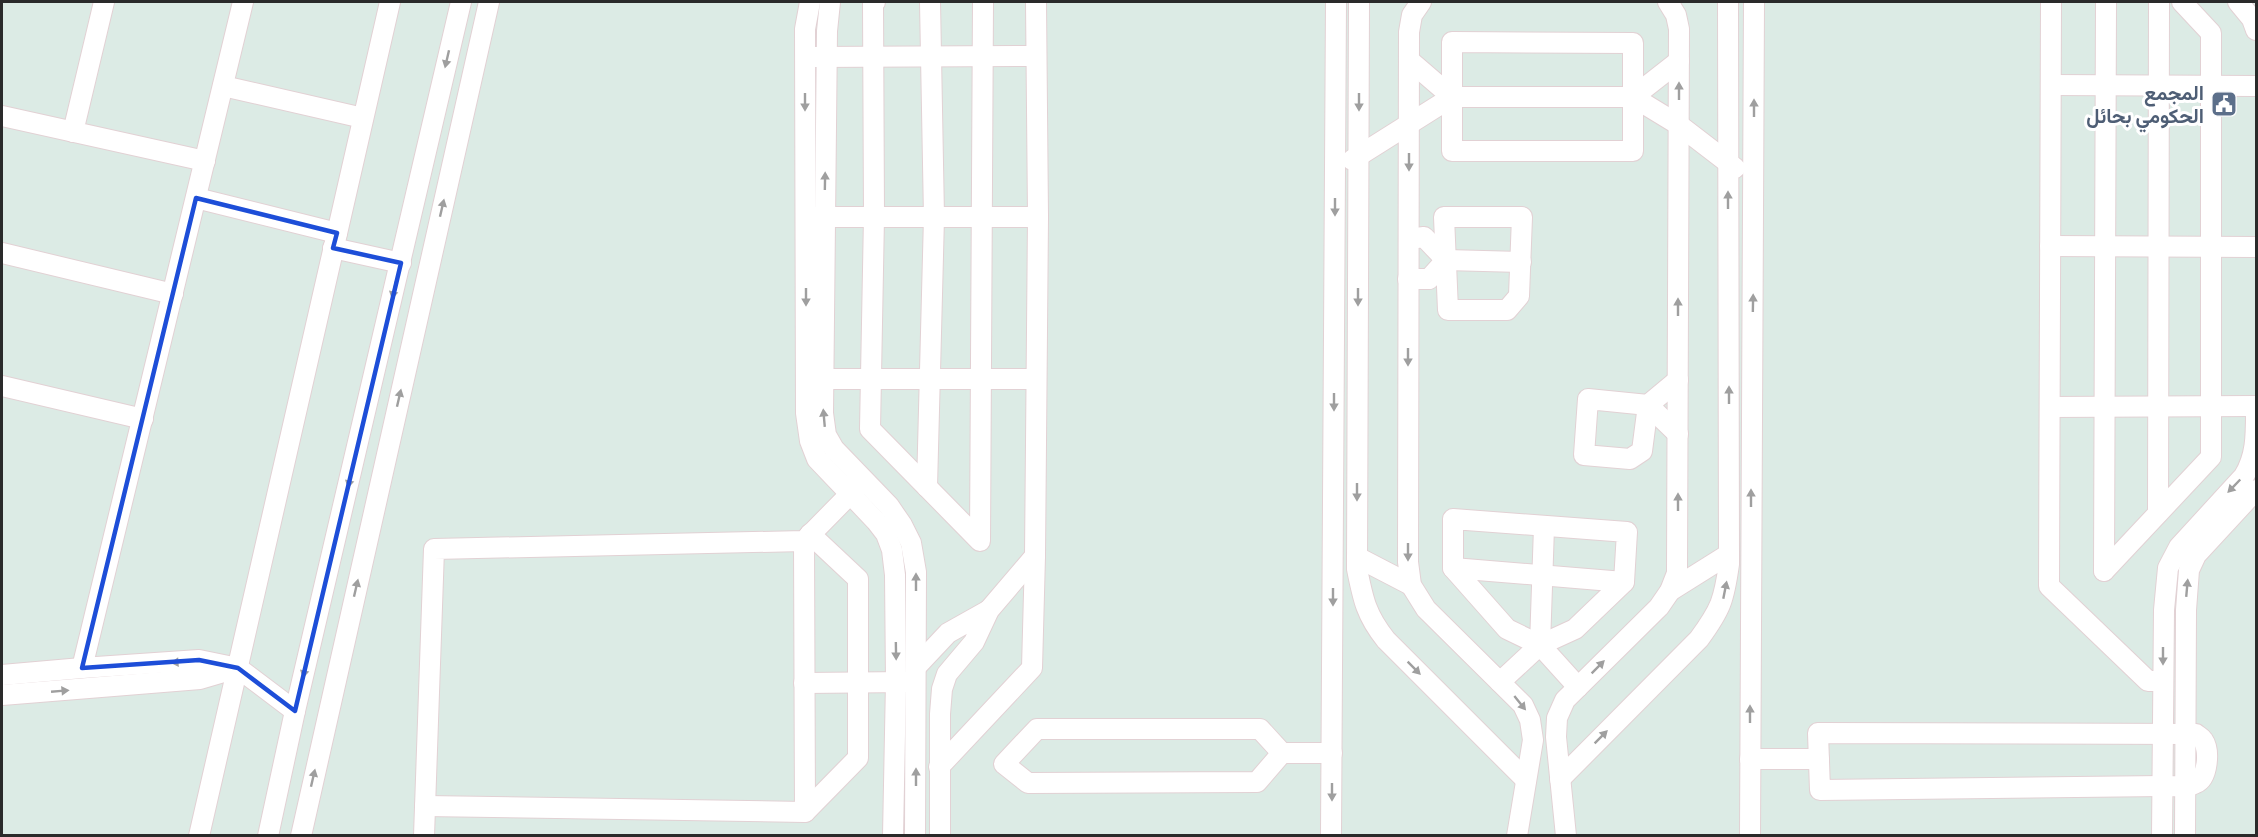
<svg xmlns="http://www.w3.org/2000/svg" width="2258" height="837" font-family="Barlow,Vazirmatn,sans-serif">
	<rect width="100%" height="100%" fill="#dcebe5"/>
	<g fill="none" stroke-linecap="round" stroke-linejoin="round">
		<g stroke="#e2d1d4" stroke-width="22">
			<g id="minor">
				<polyline points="810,2 805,29 806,413 810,441 817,459 876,521 886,534 892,550 895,575 896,682 893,836"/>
				<polyline points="830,2 827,31 823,413 826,435 834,449 889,506 902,525 911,543 916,572 915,836"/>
				<polyline points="875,2 873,4 874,217 870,429 980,541 983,2"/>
				<path d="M1359 2 1357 569C1363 599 1366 615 1386 640L1526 780"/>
				<polyline points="1421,2 1412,15 1409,32 1408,562 1411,585 1426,609 1523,705 1530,720 1533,740 1517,836"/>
				<polyline points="2051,2 2049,586 2148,681 2163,681"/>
				<polyline points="2238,2 2252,19 2256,30"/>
				<polygon points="1452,42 1633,43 1633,151 1452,151"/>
				<polyline points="814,57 1036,56"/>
				<polyline points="1409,60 1452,97"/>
				<polyline points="2051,85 2256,86"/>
				<polyline points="223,86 363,118"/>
				<polyline points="1633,97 1679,61"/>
				<polyline points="2,116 205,161"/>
				<polyline points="73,132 104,2"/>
				<polyline points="1352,160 1452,97 1633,97 1679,125 1735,168"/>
				<polyline points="196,198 337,233"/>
				<polyline points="814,217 1038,217"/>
				<polygon points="1444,217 1522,217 1519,296 1507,310 1448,310"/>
				<polyline points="2050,246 2256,247"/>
				<polyline points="333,248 401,263"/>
				<polyline points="2,253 173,294"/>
				<polyline points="1446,260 1521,262"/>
				<polyline points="1408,279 1429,279 1446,260 1424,237 1409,239"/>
				<polyline points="824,379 1035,379"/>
				<polyline points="2,386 143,419"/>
				<polygon points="1588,399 1648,405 1642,451 1630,459 1584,455"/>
				<polyline points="2050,407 2256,406"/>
				<polyline points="1678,434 1648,405 1678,380"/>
				<polyline points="927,487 934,217 930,2"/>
				<polyline points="2158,513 2159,2"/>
				<polyline points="1357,557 1411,585"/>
				<polyline points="1453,568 1624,582"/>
				<polyline points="2104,571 2211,457 2211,33 2182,2"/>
				<polyline points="2104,571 2106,2"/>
				<polyline points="1670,591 1729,554"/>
				<polyline points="1540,645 1544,527"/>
				<polyline points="916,667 948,633 989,610"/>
				<polyline points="82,668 243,2"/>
				<polyline points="2,675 82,668 199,660 238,668 295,711"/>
				<polyline points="1500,682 1540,645 1575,629 1624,582 1627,532 1453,519 1453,568 1507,629 1540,645 1578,687"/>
				<polyline points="804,683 909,682"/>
				<polyline points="2,695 200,679 234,669"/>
				<path d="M1818 733 2196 734C2198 736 2201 737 2203 740 2210 750 2208 778 2196 783 2188 788 2173 786 2163 786L1820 790Z"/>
				<polyline points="1282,753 1260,729 1037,729 1004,764 1028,783 1257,782 1282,753 1332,753"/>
				<polyline points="1750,759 1819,759"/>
				<polyline points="939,767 1032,668 1035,556"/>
				<path d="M1560 779 1699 639C1721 609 1724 600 1729 564L1728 2"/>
				<polyline points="425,806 805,812 804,541"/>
				<polyline points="805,812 858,758 858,579 810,534"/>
				<polyline points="199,836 390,2"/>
				<polyline points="268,836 295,711 461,2"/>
				<polyline points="301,836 489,2"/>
				<polyline points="424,836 434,549 804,541 860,484"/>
				<polyline points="940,836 940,714 942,689 947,674 974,642 989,610 1035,556 1038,217 1036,2"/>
				<polyline points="1331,836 1336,2"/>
				<polyline points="1566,836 1556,737 1557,718 1565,700 1659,607 1670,591 1677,573 1679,29 1676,15 1668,2"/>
				<polyline points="1750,836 1754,2"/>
				<path d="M2162 836 2164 610 2168 568 2179 547 2244 476C2256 456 2256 436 2256 413"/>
				<polyline points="2185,836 2186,610 2189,570 2196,555 2256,490"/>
			</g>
		</g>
		<use href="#minor" stroke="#fff" stroke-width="20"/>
	</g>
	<defs><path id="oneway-solid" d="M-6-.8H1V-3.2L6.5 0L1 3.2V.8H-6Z" transform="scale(1.5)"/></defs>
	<g fill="#9f9f9f">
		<use href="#oneway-solid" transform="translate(447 59) rotate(103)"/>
		<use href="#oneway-solid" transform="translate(1679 91) rotate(-90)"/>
		<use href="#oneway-solid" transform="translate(805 102) rotate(90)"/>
		<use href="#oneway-solid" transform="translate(1359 102) rotate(90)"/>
		<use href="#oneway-solid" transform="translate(1754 108) rotate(-90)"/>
		<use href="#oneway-solid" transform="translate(1409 162) rotate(90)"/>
		<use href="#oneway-solid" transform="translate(825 181) rotate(-89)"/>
		<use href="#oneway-solid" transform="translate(1728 200) rotate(-90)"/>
		<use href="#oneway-solid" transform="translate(1335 207) rotate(90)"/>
		<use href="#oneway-solid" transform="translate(442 208) rotate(-77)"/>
		<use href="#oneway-solid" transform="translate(394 290) rotate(103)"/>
		<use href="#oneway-solid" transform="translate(806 297) rotate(90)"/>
		<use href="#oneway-solid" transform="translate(1358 297) rotate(90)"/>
		<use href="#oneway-solid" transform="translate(1753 303) rotate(-89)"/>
		<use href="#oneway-solid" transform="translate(1678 307) rotate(-90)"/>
		<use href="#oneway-solid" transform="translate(1408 357) rotate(90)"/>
		<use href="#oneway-solid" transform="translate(1729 395) rotate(-90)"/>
		<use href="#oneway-solid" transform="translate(399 398) rotate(-77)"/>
		<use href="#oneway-solid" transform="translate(1334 402) rotate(90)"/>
		<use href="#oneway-solid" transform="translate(824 418) rotate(-95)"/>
		<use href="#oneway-solid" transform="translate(350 479) rotate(103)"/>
		<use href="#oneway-solid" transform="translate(2234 486) rotate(134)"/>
		<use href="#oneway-solid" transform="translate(1357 492) rotate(90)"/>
		<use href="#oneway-solid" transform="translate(1751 498) rotate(-90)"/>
		<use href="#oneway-solid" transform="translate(1678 502) rotate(-90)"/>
		<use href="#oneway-solid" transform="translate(1408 552) rotate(90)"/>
		<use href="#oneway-solid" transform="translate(916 582) rotate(-90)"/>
		<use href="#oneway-solid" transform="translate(356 588) rotate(-77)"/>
		<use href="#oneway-solid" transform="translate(2187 588) rotate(-85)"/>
		<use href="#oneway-solid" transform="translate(1725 590) rotate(-79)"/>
		<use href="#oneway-solid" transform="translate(1333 597) rotate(90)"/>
		<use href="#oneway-solid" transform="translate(896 651) rotate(89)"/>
		<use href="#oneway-solid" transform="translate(2163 656) rotate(90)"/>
		<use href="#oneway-solid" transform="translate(180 662) rotate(176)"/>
		<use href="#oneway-solid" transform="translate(1598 667) rotate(-45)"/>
		<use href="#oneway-solid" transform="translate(1414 668) rotate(45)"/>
		<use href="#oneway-solid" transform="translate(305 669) rotate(103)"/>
		<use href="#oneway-solid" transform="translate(60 691) rotate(-5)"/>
		<use href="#oneway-solid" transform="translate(1520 703) rotate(51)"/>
		<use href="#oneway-solid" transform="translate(1750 714) rotate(-90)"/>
		<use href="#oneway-solid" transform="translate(1601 737) rotate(-45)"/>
		<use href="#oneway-solid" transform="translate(916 777) rotate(-90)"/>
		<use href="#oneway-solid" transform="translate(313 778) rotate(-77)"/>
		<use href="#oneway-solid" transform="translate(1332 792) rotate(90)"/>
	</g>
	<path fill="none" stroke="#1d4ed8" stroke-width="4.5" stroke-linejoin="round" d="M196 198 337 233 333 248 401 263 295 711 238 668 199 660 82 668Z"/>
	<defs>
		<g id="civic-square" transform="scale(1.35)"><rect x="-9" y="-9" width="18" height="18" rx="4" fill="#5c6f8a" stroke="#fff"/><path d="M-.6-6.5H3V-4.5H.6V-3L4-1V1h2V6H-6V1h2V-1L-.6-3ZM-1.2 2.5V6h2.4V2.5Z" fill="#fff"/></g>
	</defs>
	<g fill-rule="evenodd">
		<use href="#civic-square" x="2224" y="104"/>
	</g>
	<g text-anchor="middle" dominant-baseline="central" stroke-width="6" stroke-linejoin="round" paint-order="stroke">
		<g font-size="20" font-weight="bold" fill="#4e5e75" stroke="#fff" text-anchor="end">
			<text x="2204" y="92">المجمع<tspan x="2204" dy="23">الحكومي بحائل</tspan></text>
		</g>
	</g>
	<rect width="2258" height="837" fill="none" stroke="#2a2a2a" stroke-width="6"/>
</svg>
